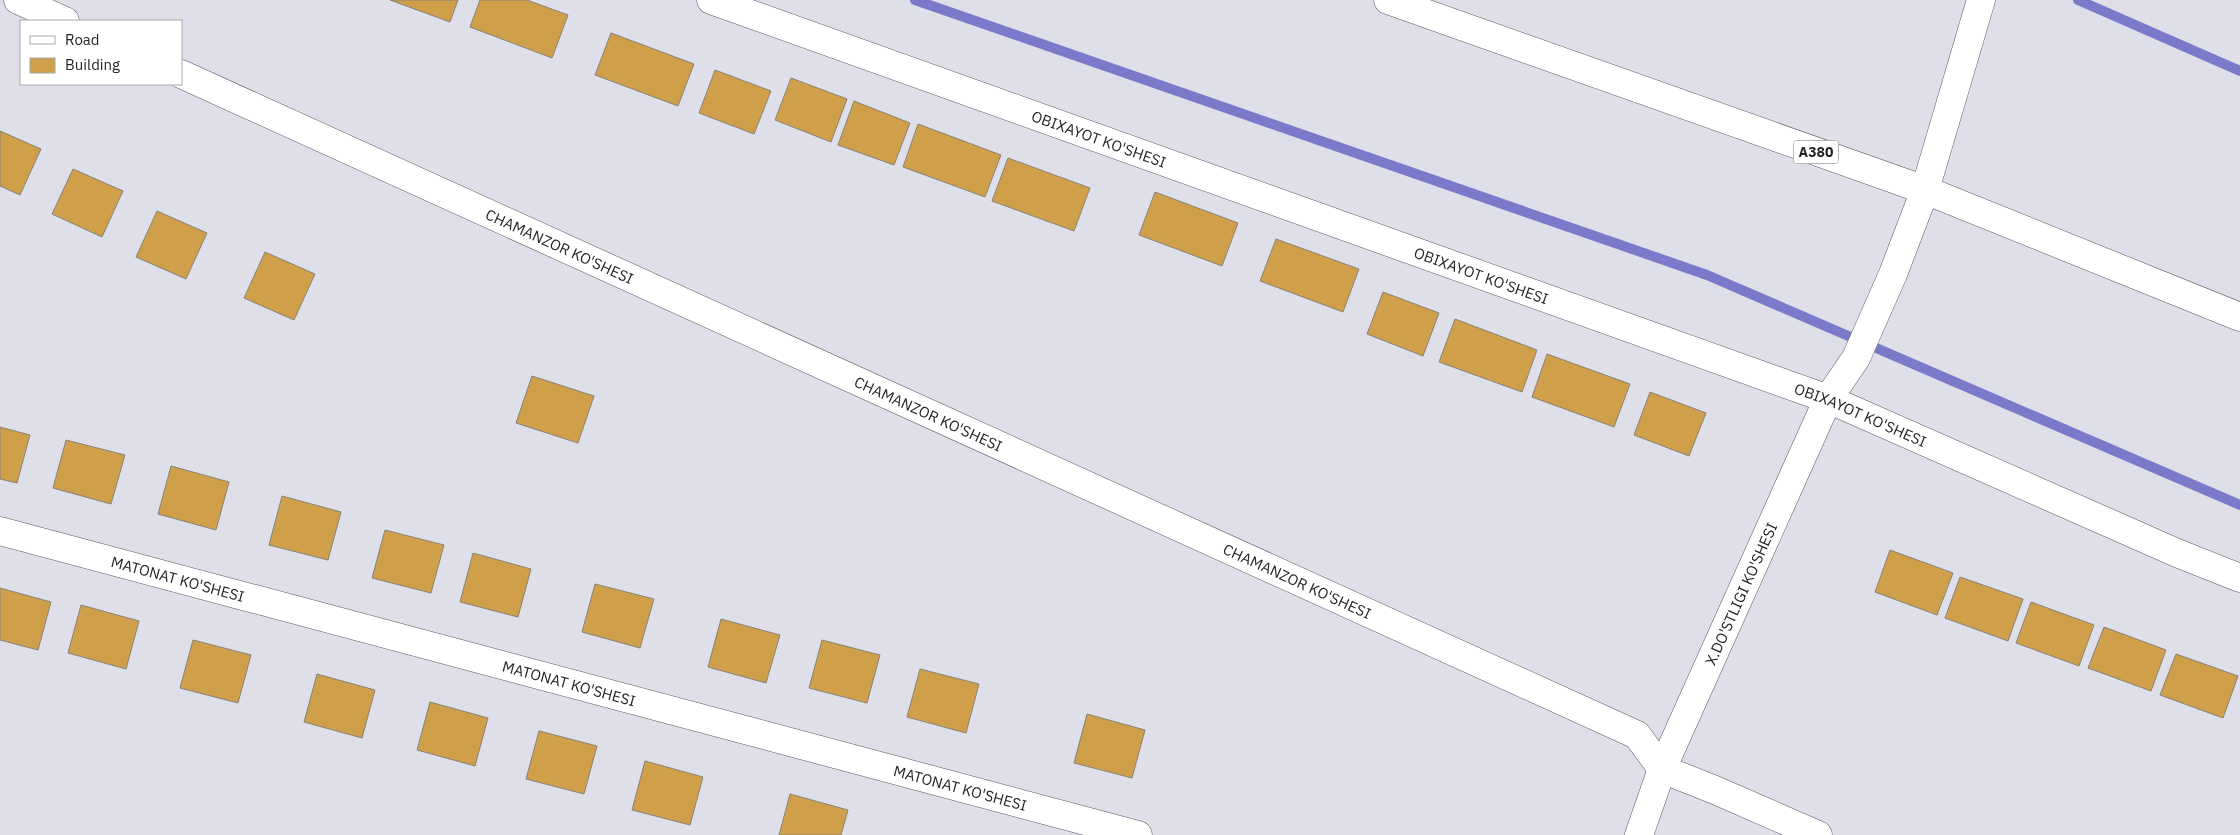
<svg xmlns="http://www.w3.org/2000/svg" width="2240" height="835" font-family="'IBM Plex Sans',sans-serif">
	<rect width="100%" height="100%" fill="#dedfe8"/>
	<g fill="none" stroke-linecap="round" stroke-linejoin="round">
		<g stroke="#7b7aca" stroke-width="10">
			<polyline points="915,0 1707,275 2240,505"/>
			<polyline points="2078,0 2240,71"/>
		</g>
	</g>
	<g fill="#d09f49" stroke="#87827b">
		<polygon points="390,0 458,0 450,22"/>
		<polygon points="480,0 527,0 568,15 552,58 470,27"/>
		<polygon points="611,33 694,64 678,106 595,75"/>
		<polygon points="715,70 771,91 754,134 699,113"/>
		<polygon points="791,78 847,99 831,142 775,120"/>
		<polygon points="854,101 910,123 894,165 838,145"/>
		<polygon points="918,124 1001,155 985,197 903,167"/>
		<polygon points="0,131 41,149 20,195 0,186"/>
		<polygon points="1008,158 1090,188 1074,231 992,201"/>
		<polygon points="73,169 123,191 102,237 52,214"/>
		<polygon points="1155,192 1238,223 1222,266 1139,235"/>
		<polygon points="157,211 207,233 186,279 136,257"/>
		<polygon points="1276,239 1359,269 1343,312 1260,281"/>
		<polygon points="265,252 315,274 294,320 244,298"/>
		<polygon points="1383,292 1439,313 1423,356 1367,334"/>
		<polygon points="1455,319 1537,350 1522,392 1439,362"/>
		<polygon points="1547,354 1630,384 1614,427 1532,397"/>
		<polygon points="532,376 594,396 578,443 516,423"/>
		<polygon points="1650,392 1706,413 1689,456 1634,435"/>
		<polygon points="0,427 30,435 17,483 0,479"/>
		<polygon points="66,440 125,455 111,504 53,488"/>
		<polygon points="171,466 229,482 216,530 158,514"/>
		<polygon points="282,496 341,512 328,560 269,545"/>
		<polygon points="385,530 444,545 431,593 372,578"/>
		<polygon points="1890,550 1953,573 1937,615 1875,592"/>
		<polygon points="473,553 531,569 518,617 460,602"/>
		<polygon points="1960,577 2023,599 2008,641 1945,618"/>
		<polygon points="595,584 654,599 640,648 582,632"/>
		<polygon points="0,588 51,602 38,650 0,640"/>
		<polygon points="2031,602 2094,625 2079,666 2016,643"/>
		<polygon points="81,605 139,621 126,669 68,653"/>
		<polygon points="721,619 780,635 766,683 708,667"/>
		<polygon points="2104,627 2166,650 2151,691 2088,668"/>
		<polygon points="193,640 251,655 238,703 180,688"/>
		<polygon points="822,640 880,655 867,703 809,688"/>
		<polygon points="2176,654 2238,676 2223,718 2160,695"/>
		<polygon points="920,669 979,684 966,733 907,717"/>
		<polygon points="317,674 375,690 362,738 304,722"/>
		<polygon points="430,702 488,718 475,766 417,750"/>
		<polygon points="1087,714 1145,730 1132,778 1074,763"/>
		<polygon points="539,731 597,746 584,794 526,779"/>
		<polygon points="645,761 703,777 690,825 632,810"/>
		<polygon points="790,794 848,810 841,835 779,835"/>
	</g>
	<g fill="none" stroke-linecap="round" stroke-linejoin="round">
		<g stroke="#57575f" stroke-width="29">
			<g id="minor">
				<polyline points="18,0 65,21"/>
				<path id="s1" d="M711 0 1828 399 2177 553 2240 578"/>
				<path id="s2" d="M181 74 1637 735 1662 769 1715 790 1818 835"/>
				<path id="s3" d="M0 531 1138 835"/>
				<path id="s4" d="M1639 835 1662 769 1828 399 1856 358 1893 274 1925 190 1981 0"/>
			</g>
		</g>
		<g stroke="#57575f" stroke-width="29">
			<polyline id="highway" points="1388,0 1925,190 2240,317"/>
		</g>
		<use href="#minor" stroke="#fff" stroke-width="28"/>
		<use href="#highway" stroke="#fff" stroke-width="28"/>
	</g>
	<g text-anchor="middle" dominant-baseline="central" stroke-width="4" stroke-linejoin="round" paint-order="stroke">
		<rect fill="#fff" stroke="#666668" stroke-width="1" x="1793.5" y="140.5" width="45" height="23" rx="4"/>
		<g font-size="14" font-weight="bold" fill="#242528">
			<text x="1816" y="152">A380</text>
		</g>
		<g font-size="15" fill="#242528" stroke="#fff">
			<text stroke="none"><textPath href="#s1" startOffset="412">OBIXAYOT KO'SHESI</textPath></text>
			<text stroke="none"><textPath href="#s2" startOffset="416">CHAMANZOR KO'SHESI</textPath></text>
			<text stroke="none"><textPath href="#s1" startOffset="818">OBIXAYOT KO'SHESI</textPath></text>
			<text stroke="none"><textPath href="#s2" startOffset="821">CHAMANZOR KO'SHESI</textPath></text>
			<text stroke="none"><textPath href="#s1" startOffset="1222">OBIXAYOT KO'SHESI</textPath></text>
			<text stroke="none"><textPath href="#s3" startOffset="184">MATONAT KO'SHESI</textPath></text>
			<text stroke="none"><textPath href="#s2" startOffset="1226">CHAMANZOR KO'SHESI</textPath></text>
			<text stroke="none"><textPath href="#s4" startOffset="262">X.DO'STLIGI KO'SHESI</textPath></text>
			<text stroke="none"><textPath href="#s3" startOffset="589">MATONAT KO'SHESI</textPath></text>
			<text stroke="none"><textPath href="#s3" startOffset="994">MATONAT KO'SHESI</textPath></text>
		</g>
	</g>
	<rect x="20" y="20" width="162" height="65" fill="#ffffff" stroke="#a7a8a9"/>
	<rect x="30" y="36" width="25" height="8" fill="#ffffff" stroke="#a7a8a9"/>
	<text x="65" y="45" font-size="15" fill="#242528">Road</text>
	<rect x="30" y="58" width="25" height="15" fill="#d09f49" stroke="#a7a8a9"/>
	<text x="65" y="70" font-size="15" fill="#242528">Building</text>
</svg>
